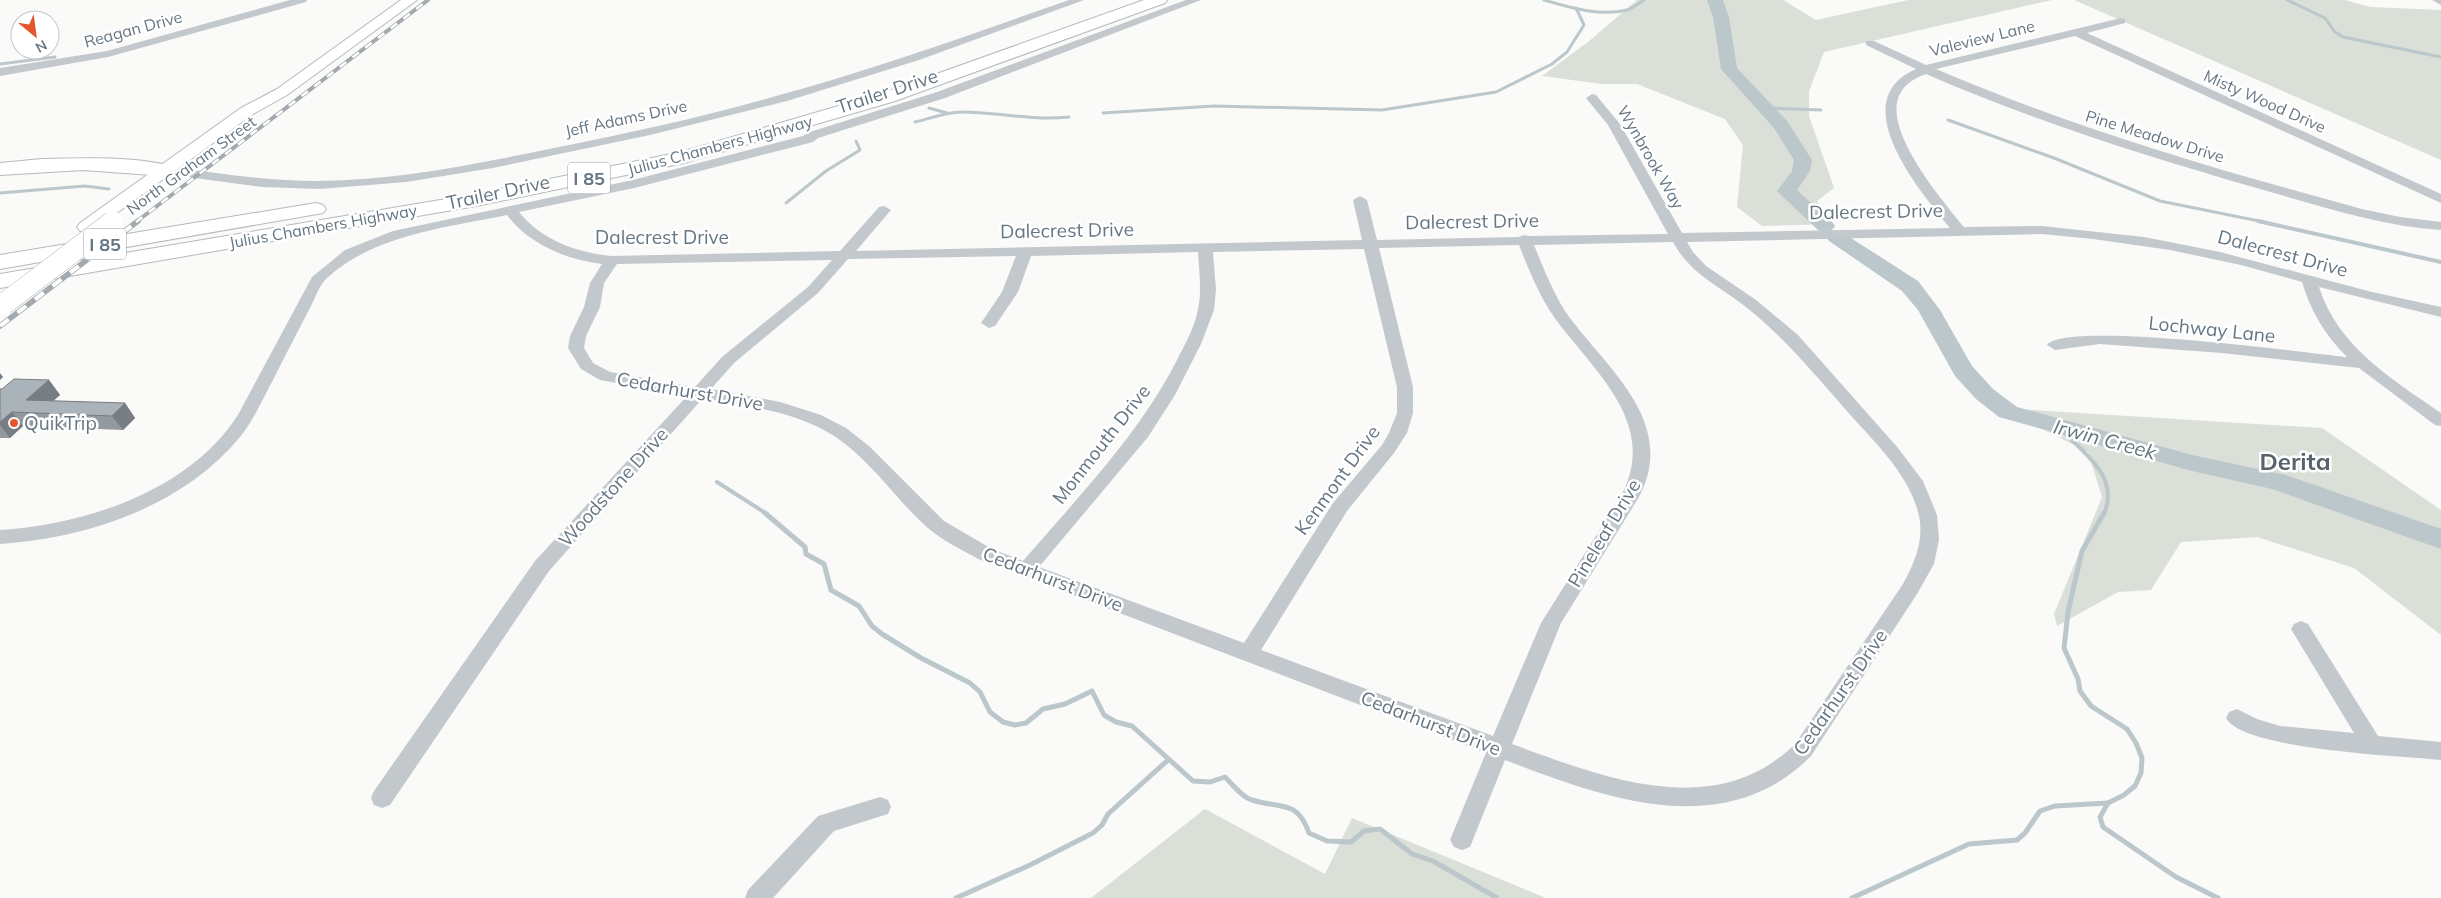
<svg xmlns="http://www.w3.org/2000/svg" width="2441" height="898" font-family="Mulish,sans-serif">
	<rect width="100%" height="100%" fill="#fafaf8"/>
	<g fill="#dadfd7">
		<polygon points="1637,0 1783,0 1816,20 1908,0 2052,0 1824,52 1809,91 1809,116 1834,188 1817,201 1833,224 1762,226 1737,207 1743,145 1725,119 1637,84 1602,84 1542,76 1588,42"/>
		<polygon points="2074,0 2345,0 2370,7 2441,10 2441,160"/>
		<polygon points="2001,408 2322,428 2441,510 2441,635 2354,568 2257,537 2181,542 2151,590 2118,592 2057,626 2054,614 2102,497 2088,452"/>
		<polygon points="1205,809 1325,874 1352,818 1546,898 1091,898"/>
	</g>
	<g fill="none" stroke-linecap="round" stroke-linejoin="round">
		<g stroke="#bbc7cb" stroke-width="3">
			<path d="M1544 0C1568 7 1601 17 1627 10 1633 8 1639 3 1644 0"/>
			<polyline points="2287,0 2325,18 2335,32 2343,37 2441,57"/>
			<polyline points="0,64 55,57"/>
			<polyline points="929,108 947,113"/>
			<polyline points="1766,108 1821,110"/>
			<polyline points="1103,113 1214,106 1382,110 1496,92 1552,64 1567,52 1584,25 1576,8"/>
			<polyline points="1948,120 2054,158 2160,201 2264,222"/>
			<path d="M915 122C929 119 946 112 961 112 997 112 1033 121 1069 117"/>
			<polyline points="0,193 85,186 109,189"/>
			<polyline points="786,203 826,171 860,150 856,141"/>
		</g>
		<g stroke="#bbc7cb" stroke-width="4">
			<polyline points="2258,221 2441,262"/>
			<path d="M2060 428C2084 454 2120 476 2104 514"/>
			<polyline points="717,482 767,514"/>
		</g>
		<g stroke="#bbc7cb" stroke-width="5">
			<path d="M765 513 805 547 806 554 824 564 831 590 859 606 872 626 882 634 921 658 970 683 980 692 990 712 1003 722 1015 725 1026 723 1043 709 1065 704 1092 691 1104 715 1116 722 1132 726 1193 781 1210 782 1225 777C1232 784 1243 798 1252 800 1281 809 1297 799 1309 833L1327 841 1351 842 1364 831 1380 829 1412 854 1433 861 1497 898"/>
			<polyline points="2108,803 2100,817 2103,827 2176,877 2218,898"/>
			<polyline points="956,898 1030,865 1093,833 1102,825 1108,814 1168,760"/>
			<polyline points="1852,898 1969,844 2017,840 2025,833 2040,811 2055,806 2108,803 2124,795 2135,786 2141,773 2142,758 2136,743 2127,729 2091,706 2080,691 2078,679 2064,648 2068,612 2082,551 2104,513"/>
		</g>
		<g fill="#bbc7cb" fill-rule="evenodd">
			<polygon points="1707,0 1723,0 1729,17 1737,68 1787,121 1812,160 1810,171 1797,190 1832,222 1835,226 1832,230 1825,232 1818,230 1777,191 1792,171 1794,160 1774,128 1721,69 1713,17"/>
			<polygon points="1836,231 1843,233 1918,281 1940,310 1972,366 1993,389 2017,407 2192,455 2286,475 2441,529 2441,549 2272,489 2192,471 1999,417 1976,399 1955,376 1918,310 1902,291 1829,241 1826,237 1829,233"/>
		</g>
		<g stroke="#b5babe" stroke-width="2">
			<polygon id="major" points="401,0 417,0 287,95 253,114 92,231 80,231 77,227 80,223 241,108 277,89"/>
		</g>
		<g stroke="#b4b9bd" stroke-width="2">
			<g id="highway">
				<polygon points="1144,0 1167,0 1165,3 895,101 684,163 476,206 0,288 0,274 476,194 681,152 883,93"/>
				<path d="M42 159C84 158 131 156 172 166L175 170 172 174 165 176 83 170 0 175V163Z"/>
				<polygon points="316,203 323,205 326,209 323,213 0,269 0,255"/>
			</g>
		</g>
		<g fill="#c3c8cc" fill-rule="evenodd">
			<polygon points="290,0 307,0 306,2 108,57 0,76 0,68 107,51"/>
			<path d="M1069 0H1084L919 60 787 101 650 135 493 168 406 182 320 189 262 187 165 174 158 170 165 166C216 173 267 181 318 181 398 180 476 164 554 148 628 133 703 117 776 96 875 69 972 34 1069 0Z"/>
			<path d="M1186 0H1201L945 98 818 138 813 142 634 188 519 212C541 240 578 253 612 256L840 251 879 207 884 206 891 210 856 251 1362 240 1353 200 1360 196 1367 200 1377 240 1518 237 1524 235 1529 236 1668 234 1608 125 1586 98 1592 94 1596 95 1620 124 1682 233 1950 228C1920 191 1843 101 1916 69L1866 45V41H1874L1926 65 2121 18 2125 19V23L2087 33 2441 194V203L2075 36 1936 69C2074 128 2218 170 2362 209L2400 217 2441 222V230C2379 226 2320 206 2260 189 2146 156 2034 121 1926 74 1917 77 1906 83 1901 92 1879 127 1943 201 1964 227L2042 226 2144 237 2220 252 2372 292 2441 307V317L2319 287C2338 347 2392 379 2441 413V426L2435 425 2359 368 2222 353 2100 344 2055 350 2047 345C2064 320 2308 353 2347 357 2325 335 2311 312 2302 282L2241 265 2170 250 2093 239 2042 234 1687 242 1693 252 1706 266 1756 300 1798 335 1898 448 1923 481 1937 515 1939 540 1934 564 1917 594 1811 756C1724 844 1603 797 1505 760L1470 847 1462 850 1454 847 1450 840 1486 753 978 559C963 550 943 541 929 529 896 500 871 460 834 436 795 411 747 406 703 398L549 571 390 805 382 808 374 805 371 798 374 791 535 561 687 396 600 380 581 369 568 348 570 336 584 307 590 283 602 264C567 260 528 244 507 215 445 228 376 234 327 278 320 284 316 296 312 304 299 329 286 354 274 378 263 398 254 420 240 437 182 507 87 538 0 544V530C85 525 192 490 239 413L312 277 345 250 393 231 633 180 803 136 810 132 937 92ZM1673 242C1691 275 1718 285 1746 307 1784 337 1814 374 1846 410 1873 441 1910 474 1919 516 1924 541 1915 562 1903 584L1795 744C1715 823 1602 777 1512 744L1561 623 1639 497C1679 420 1604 367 1565 311 1552 290 1543 267 1534 245ZM1519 245C1529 270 1539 295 1554 317 1593 371 1660 423 1621 496L1541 623 1493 736 1261 650 1347 511 1394 453 1407 433 1413 413V387L1379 248ZM1364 249 1397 387V413L1389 433 1382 445 1333 503 1244 643 1039 567 1148 437 1175 395 1201 344 1214 310 1216 290 1213 252ZM1198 252C1199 271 1202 291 1198 309 1195 327 1184 346 1176 362 1137 437 1078 497 1023 561L992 549 944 521 869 446 846 428 821 415 780 402 711 389 734 363 818 293 848 259 1016 256 1002 292 981 323 989 328 995 326 1018 292 1031 256ZM832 260 808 287 722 357 695 387 610 372 593 363 584 348 586 336 600 307 604 283 617 264Z"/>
			<polygon points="2432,0 2441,0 2441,5"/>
			<path d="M2301 621 2308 624 2378 736 2441 742V760C2402 756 2243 750 2226 718L2229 712 2237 709 2257 719 2280 726 2354 733 2291 629 2294 624Z"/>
			<polygon points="880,797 888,800 891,807 888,814 834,831 773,898 745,898 748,890 818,816"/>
		</g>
		<use href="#major" fill="#fff" fill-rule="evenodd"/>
		<use href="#highway" fill="#fff" fill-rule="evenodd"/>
		<g stroke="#a2aab0" stroke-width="4">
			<polyline id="rail-far1" points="136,222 428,0"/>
		</g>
		<g stroke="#a2aab0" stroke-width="5.5">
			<polyline id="rail" points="0,326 138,221"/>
		</g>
		<use href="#rail-far1" stroke="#fff" stroke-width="2.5" stroke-dasharray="8" stroke-linecap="butt"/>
		<use href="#rail" stroke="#fff" stroke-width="4" stroke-dasharray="11" stroke-linecap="butt"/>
		<g stroke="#b5babe" stroke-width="22" stroke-linecap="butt">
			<polyline id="major-bridge" points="4,304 112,222"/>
		</g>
		<use href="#major-bridge" stroke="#fff" stroke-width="21"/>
	</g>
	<polygon fill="#929a9f" points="49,380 60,395 53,401 125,403 135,418 123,430 23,426 10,438 0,438 0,389"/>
	<g fill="#777d82">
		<polygon points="0,373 3,377 0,380"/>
		<polygon points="49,380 60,395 39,413 26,400"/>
		<polygon points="125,403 135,418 123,430 112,416"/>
		<polygon points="12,412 23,426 10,438 0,425 0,422"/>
	</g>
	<polygon fill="#aab3b9" stroke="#777d82" points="14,379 49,380 26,400 125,403 112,416 12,412 0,422 0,389 2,389"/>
	<circle fill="#e4572e" stroke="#fff" stroke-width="2" cx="14" cy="423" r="5"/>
	<g text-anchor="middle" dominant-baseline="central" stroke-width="5" stroke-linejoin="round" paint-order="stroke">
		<g font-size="16" fill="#657683" stroke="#fff">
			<text transform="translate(133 29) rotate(-15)">Reagan Drive</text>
			<text transform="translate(1982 38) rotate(-14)">Valeview Lane</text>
			<text transform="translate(2265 101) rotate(24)">Misty Wood Drive</text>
			<text transform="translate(626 118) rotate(-12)">Jeff Adams Drive</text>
			<text transform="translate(2155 136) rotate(17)">Pine Meadow Drive</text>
			<text transform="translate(720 145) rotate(-15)">Julius Chambers Highway</text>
			<text transform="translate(1651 157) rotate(60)">Wynbrook Way</text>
			<text transform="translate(191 165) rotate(-36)">North Graham Street</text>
			<text transform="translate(323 226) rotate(-10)">Julius Chambers Highway</text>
		</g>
		<g fill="#fff" stroke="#939fa8" stroke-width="1">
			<rect x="568" y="162.5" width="42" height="31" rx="4"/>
			<rect x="84" y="228.5" width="42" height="31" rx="4"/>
		</g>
		<g font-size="18" font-weight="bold" fill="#657683">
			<text x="589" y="178">I 85</text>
			<text x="105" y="244">I 85</text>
		</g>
		<g font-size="19" fill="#657683" stroke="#fff">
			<text transform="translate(887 91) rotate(-18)">Trailer Drive</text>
			<text transform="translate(498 192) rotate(-12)">Trailer Drive</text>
			<text transform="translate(1876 211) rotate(-1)">Dalecrest Drive</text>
			<text transform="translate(1472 221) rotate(-1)">Dalecrest Drive</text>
			<text transform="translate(1067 230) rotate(-1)">Dalecrest Drive</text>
			<text x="662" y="237">Dalecrest Drive</text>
			<text transform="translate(2283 253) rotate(15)">Dalecrest Drive</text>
			<text transform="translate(2212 329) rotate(6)">Lochway Lane</text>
			<text transform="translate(690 391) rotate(10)">Cedarhurst Drive</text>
			<text transform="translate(1101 444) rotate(-52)">Monmouth Drive</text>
			<text transform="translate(1337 480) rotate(-54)">Kenmont Drive</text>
			<text transform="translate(613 487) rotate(-48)">Woodstone Drive</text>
			<text transform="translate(1604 533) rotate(-59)">Pineleaf Drive</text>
			<text transform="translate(1053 579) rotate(21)">Cedarhurst Drive</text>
			<text transform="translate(1840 692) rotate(-55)">Cedarhurst Drive</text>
			<text transform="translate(1431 723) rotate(21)">Cedarhurst Drive</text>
		</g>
		<g font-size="19" fill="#657683" stroke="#fff" text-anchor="start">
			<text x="24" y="423">QuikTrip</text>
		</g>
		<g font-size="20" font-style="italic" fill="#60757c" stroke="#fff">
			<text transform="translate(2105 439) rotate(15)">Irwin Creek</text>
		</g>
		<g font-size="24" font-weight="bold" fill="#57646e" stroke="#fff">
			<text x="2295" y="461">Derita</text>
		</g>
	</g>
	<g transform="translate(35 35) rotate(151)"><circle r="24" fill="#ffffff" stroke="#c1c8cd"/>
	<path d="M0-4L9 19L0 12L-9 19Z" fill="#e4572e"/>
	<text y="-8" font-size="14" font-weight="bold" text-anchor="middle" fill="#657683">N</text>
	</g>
</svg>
